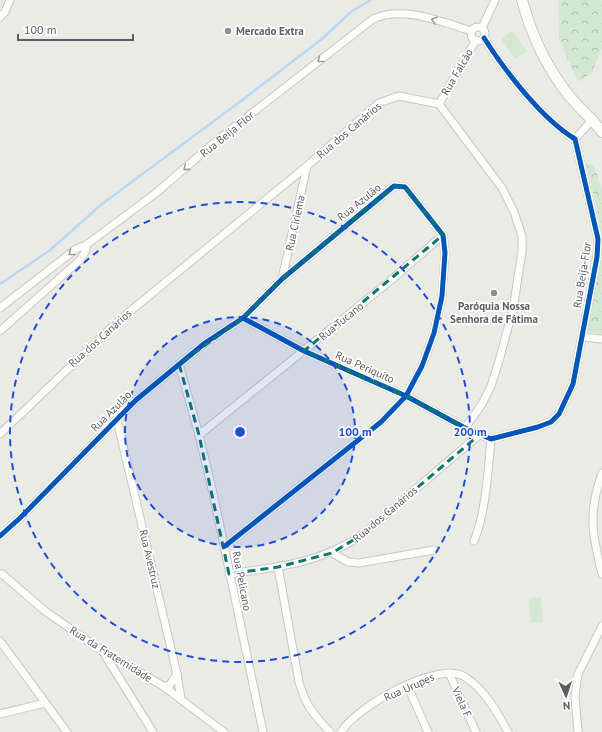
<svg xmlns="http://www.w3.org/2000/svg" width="602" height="732" font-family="'PT Sans',sans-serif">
	<defs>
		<pattern id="forest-crowns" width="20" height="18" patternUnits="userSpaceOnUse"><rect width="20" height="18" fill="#d3e8d3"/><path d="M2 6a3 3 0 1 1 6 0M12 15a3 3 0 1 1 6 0" fill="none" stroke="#aebfaf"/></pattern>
	</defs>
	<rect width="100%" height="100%" fill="#ebebe6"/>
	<g fill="url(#forest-crowns)">
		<polygon points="558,0 602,0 602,48 592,73 578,82 559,40"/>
		<polygon points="586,163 594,166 602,189 602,232"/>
		<polygon points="602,249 602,334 587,331"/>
	</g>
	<g fill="#d3e8d3">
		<polygon points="512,31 527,51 515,59 501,39"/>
		<polygon points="541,597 543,622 531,623 529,598"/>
	</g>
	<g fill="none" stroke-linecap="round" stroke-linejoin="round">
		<polyline stroke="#b9d7f7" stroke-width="2.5" points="0,284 49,251 102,204 245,98 323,38 352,11 371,0"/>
		<g stroke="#c7c8c6" stroke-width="9">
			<g id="street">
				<polyline points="0,17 5,12 10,0"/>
				<circle cx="478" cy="34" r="7"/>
				<polyline points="482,28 495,0"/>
				<polyline points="439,104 476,40"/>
				<polyline points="575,139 593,119"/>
				<polyline points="282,279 307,166"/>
				<path d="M0 308 76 249 86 245 156 193 215 142 373 19C403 5 441 22 472 31"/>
				<path d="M243 318 304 351 406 396 465 428 491 439 538 427 551 422 559 414 573 384 597 257 598 239 575 139C542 119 505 71 484 38"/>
				<polyline points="0,331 81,259 86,250 86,245"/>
				<polyline points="582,337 602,339"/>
				<polyline points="179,364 199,435 213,493 263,732"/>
				<polyline points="117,420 177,674 181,699"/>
				<polyline points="0,434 117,322 307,166 379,103 399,96 439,104 502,188 514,212 522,236 522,252 513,309 499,361 491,386 482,404 465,428"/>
				<polyline points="199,435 390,281 443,235"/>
				<path d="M602 473C588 513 592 534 602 574"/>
				<polyline points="0,536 20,518 136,400 205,343 243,318 282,279 394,186 405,187 443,235 445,253 442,296 434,333 422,366 406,396 381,422 225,546"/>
				<path d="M474 541C486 512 488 471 491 439"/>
				<polyline points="332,553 348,562 359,563 434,550"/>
				<path d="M278 567 299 682C306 706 313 714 330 732"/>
				<polyline points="0,574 2,574 45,611 101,650 163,686 224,732"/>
				<path d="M229 574C278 567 322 563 363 534L479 435"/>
				<polyline points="0,641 67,732"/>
				<polyline points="103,652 153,732"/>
				<polyline points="449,673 476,732"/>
				<polyline points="407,685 428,732"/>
				<polyline points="163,686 169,686 177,674"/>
				<polyline points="0,714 45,703"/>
				<path d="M341 732C356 707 438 660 465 677 485 690 497 712 508 732"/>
				<polyline points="578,732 575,697 578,674 602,626"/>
			</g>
		</g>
		<g stroke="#c8c8c7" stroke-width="12">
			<path id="secondary" d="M522 0C532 37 547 69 571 98 581 110 593 119 602 132"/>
		</g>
		<use href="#street" stroke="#fcfcfb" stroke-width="7"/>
		<use href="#secondary" stroke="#fcfcfb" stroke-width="10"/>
		<g stroke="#fff" stroke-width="8">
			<g id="cycleway">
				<path d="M243 318 304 351 406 396 465 428 491 439 538 427 551 422 559 414 573 384 597 257 598 239 575 139C542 119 505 71 484 38"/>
				<polyline points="0,536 20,518 136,400 205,343 243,318 282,279 394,186 405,187 443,235 445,253 442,296 434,333 422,366 406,396 381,422 225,546"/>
			</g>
		</g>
		<use href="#cycleway" stroke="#0057b8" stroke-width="5"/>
	</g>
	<defs><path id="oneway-chevron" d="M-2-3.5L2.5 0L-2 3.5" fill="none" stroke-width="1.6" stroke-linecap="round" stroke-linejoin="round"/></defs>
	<g stroke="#9b9da0">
		<use href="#oneway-chevron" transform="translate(434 20) rotate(-164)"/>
		<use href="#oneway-chevron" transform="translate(320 60) rotate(142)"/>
		<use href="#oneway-chevron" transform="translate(186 168) rotate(139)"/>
		<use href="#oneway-chevron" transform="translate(71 253) rotate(142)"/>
	</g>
	<path fill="none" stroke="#0f766e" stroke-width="3" stroke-dasharray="8 5" stroke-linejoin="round" d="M394 186 405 187 443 235 304 351 406 396 479 435 363 534 332 553 278 567 229 574 199 435 179 364 243 318 282 279Z"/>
	<circle cx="240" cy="432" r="115" fill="#1d4ed8" fill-opacity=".12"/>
	<g fill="none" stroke="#1d4ed8" stroke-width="2" stroke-dasharray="7 5">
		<circle cx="240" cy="432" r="115"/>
		<circle cx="240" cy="432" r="230"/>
	</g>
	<g fill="#8d8f91" stroke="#fff" stroke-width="1.5">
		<circle cx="228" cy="31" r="4"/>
		<circle cx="494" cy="293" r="4"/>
	</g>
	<g text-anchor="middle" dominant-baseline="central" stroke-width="3.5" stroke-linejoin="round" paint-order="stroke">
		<g font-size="11" font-weight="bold" fill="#5b5e63" stroke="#fff" text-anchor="start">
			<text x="236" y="31">Mercado Extra</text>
			<text x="494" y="306" text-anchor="middle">Paróquia Nossa<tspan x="494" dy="13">Senhora de Fátima</tspan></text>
		</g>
		<g font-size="11" fill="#5b5e63" stroke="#fff">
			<text transform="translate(457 72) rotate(-60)">Rua Falcão</text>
			<text transform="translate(349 130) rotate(-40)">Rua dos Canários</text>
			<text transform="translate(227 134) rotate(-39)">Rua Beija Flor</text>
			<text transform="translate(359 202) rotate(-39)">Rua Azulão</text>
			<text transform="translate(295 223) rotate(-78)">Rua Ciriema</text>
			<text transform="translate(582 275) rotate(-81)">Rua Beija-Flor</text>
			<text transform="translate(341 321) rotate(-39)">Rua Tucano</text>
			<text transform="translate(100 338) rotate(-42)">Rua dos Canários</text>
			<text transform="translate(365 367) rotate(24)">Rua Periquito</text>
			<text transform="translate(111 411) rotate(-45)">Rua Azulão</text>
			<text transform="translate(385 514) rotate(-40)">Rua dos Canários</text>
			<text transform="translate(150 559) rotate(77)">Rua Avestruz</text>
			<text transform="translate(242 581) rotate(79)">Rua Pelicano</text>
			<text transform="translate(111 654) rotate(32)">Rua da Fraternidade</text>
			<text transform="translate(409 687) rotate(-24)">Rua Urupes</text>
			<text transform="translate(462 702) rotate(66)">Viela F</text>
		</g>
	</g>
	<circle cx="240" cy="432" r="6" fill="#1d4ed8" stroke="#fff" stroke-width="2"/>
	<g font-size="12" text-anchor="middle" font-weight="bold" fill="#1d4ed8" stroke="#fff" stroke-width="3.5" stroke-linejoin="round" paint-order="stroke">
		<text x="355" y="436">100 m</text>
		<text x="470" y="436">200 m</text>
	</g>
	<g transform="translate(566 696) rotate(177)" stroke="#ffffff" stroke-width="3" paint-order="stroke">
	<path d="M0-3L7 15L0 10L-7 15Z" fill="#5b5e63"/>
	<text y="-6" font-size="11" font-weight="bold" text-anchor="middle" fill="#5b5e63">N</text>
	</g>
	<path d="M18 34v6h115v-6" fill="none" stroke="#5b5e63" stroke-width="2"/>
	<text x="24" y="34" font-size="12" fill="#5b5e63" stroke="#ffffff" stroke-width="3" paint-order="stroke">100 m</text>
</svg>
